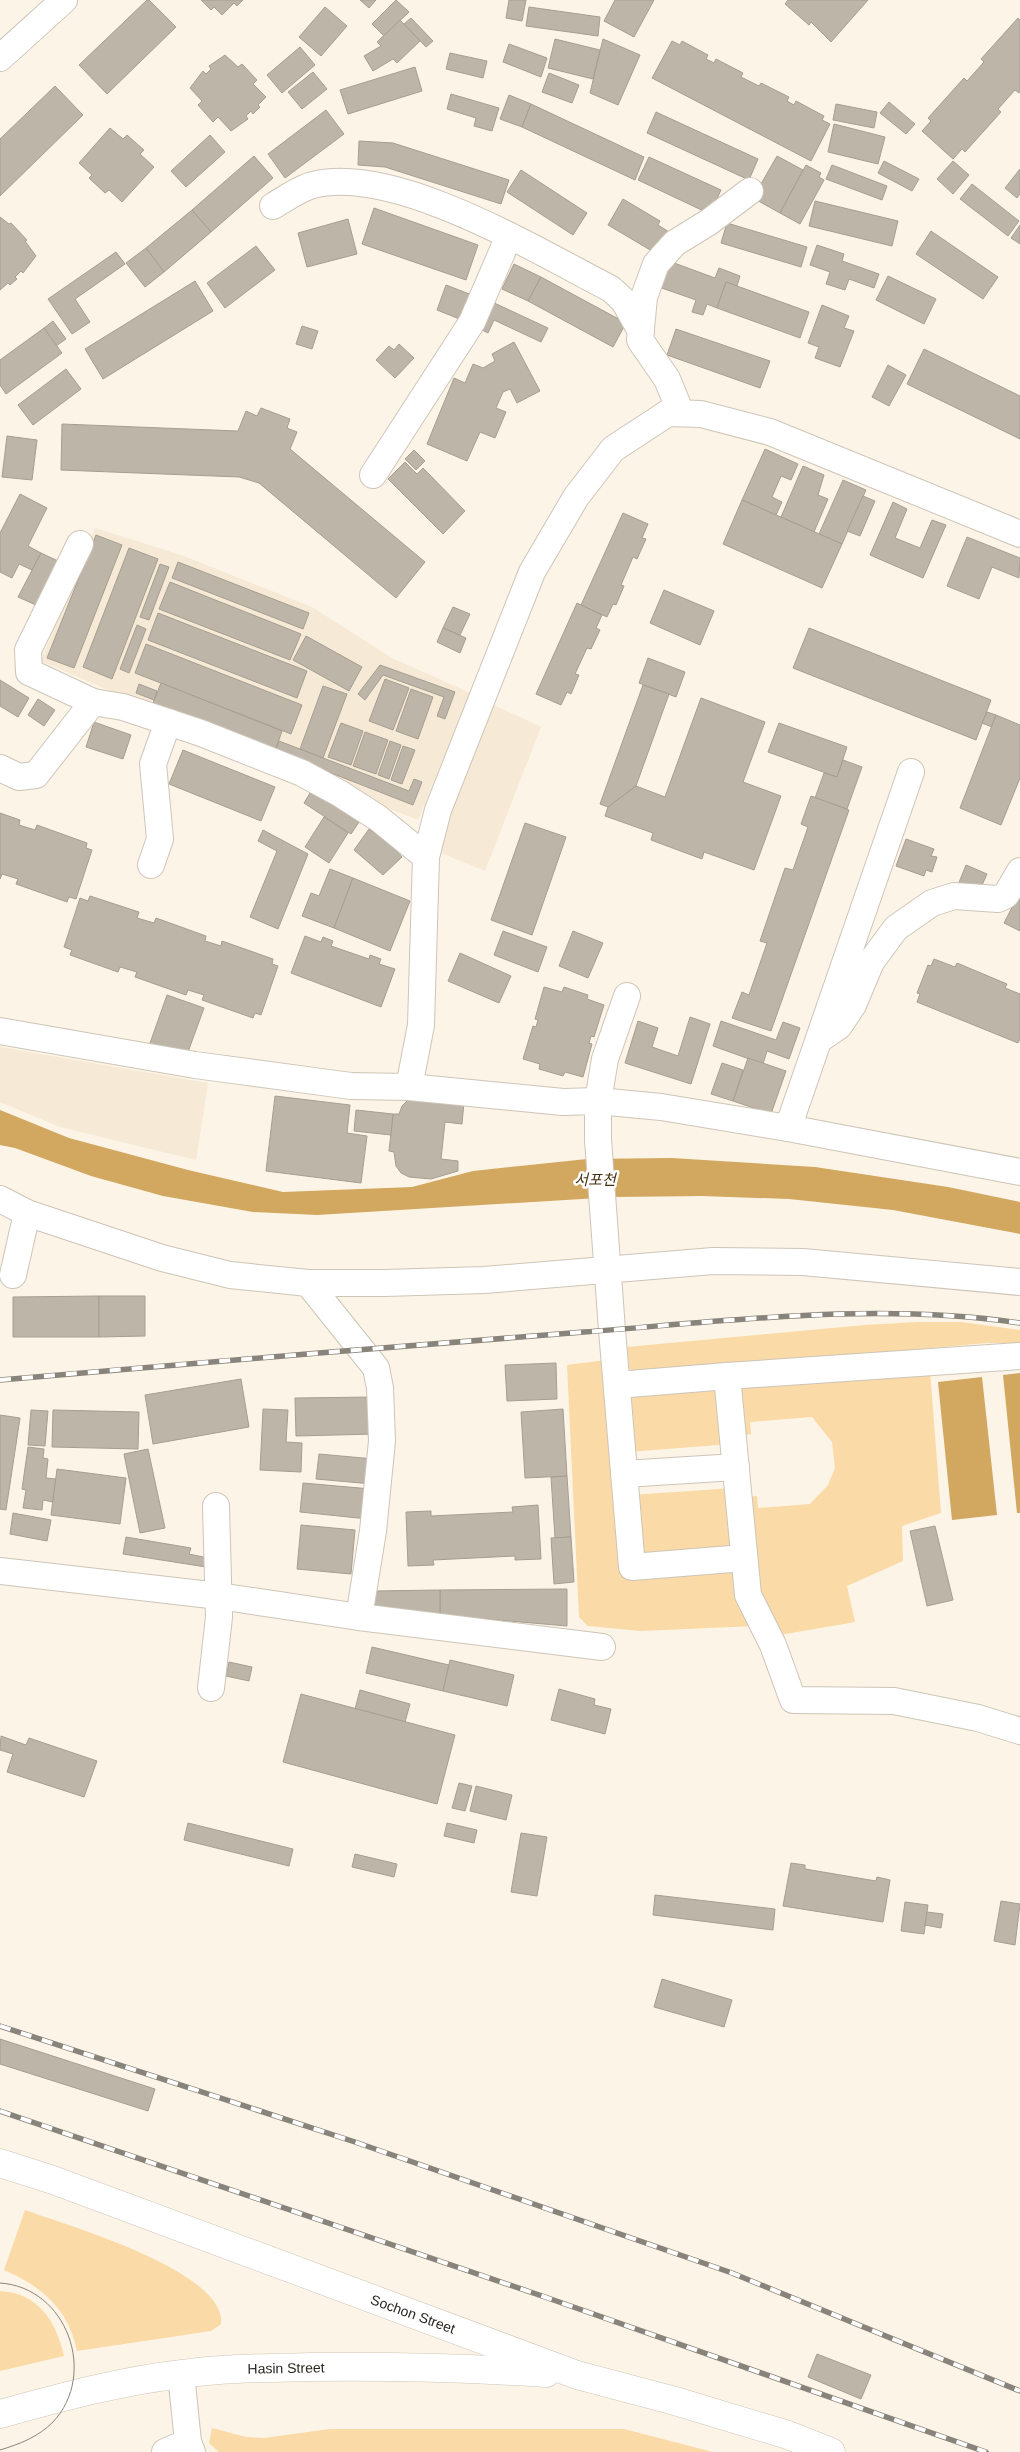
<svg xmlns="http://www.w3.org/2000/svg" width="1020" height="2452" font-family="Arial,'Noto Sans KR',sans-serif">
	<rect width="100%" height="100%" fill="#fcf4e6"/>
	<g fill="#f6e9d5">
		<polygon points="95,528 181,555 312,607 392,658 470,693 418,820 318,780 41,661"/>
		<polygon points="494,705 541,727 485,871 434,850"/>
		<polygon points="0,1047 208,1083 196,1160 60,1127 0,1102"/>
	</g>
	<g fill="#fadaa6">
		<polygon points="918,1322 961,1322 1020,1330 1020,1343 986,1343 630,1376 627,1347 865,1325"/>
		<polygon points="606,1360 625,1572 740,1567 755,1626 640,1631 588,1626 579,1617 567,1365"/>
		<polygon points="930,1371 941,1513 902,1526 903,1561 847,1586 855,1622 774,1636 758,1596 749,1497 757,1496 758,1508 810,1504 828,1485 835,1468 832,1442 812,1417 750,1422 751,1434 744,1435 735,1385"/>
		<polygon points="726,1386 731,1444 628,1452 624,1394"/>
		<polygon points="734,1488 739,1548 636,1556 631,1495"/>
		<path d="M25 2210C66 2225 227 2271 221 2324L211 2331 77 2351C69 2310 42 2286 4 2270Z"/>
		<path d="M0 2291C39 2293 56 2322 64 2356L0 2371Z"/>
		<polygon points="212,2428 246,2437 264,2438 330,2429 624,2429 713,2452 219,2452 209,2443"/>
	</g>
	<g fill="#d2a75f">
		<polygon points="0,1110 69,1138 188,1170 283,1192 412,1187 473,1171 587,1159 672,1158 815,1167 948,1187 1020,1202 1020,1234 893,1210 789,1199 702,1196 615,1197 317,1215 253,1212 163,1196 91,1176 15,1148 0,1145"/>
		<polygon points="1020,1373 1020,1513 1017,1513 1003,1375"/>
		<polygon points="982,1377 997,1515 952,1520 938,1382"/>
	</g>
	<g fill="#bdb5a8" stroke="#a69e91">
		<polygon points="147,0 149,0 176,27 107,94 79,65"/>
		<polygon points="201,0 243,0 237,6 234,3 222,15 214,7 211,10"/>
		<polygon points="360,0 376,0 369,8"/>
		<polygon points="396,0 409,12 384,36 372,24"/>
		<polygon points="509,0 526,0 522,21 506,18"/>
		<polygon points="615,0 654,0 634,37 604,21"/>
		<polygon points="788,0 868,0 831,42 811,22 809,25 785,4"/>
		<polygon points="325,7 347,26 321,56 299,37"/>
		<polygon points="529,7 600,17 598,36 526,26"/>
		<polygon points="411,18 433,41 426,47 404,24"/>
		<polygon points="1018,18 1020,20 1020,91 1019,93 1015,90 998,109 1001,112 965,152 962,149 953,159 922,131 931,121 928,118 964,78 967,81 984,62 981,59"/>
		<polygon points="400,20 420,41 397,63 393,59 373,71 364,56 381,46 377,42"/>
		<polygon points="555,39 600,50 593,79 548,68"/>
		<polygon points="603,39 640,55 618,105 590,93"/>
		<polygon points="672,41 680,45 682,41 708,55 706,59 714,63 716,59 743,73 741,77 759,86 761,83 789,97 787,101 794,105 796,101 824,116 822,120 830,124 811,161 652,78"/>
		<polygon points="509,44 547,58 541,77 503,62"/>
		<polygon points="300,47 315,65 282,93 267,75"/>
		<polygon points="450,53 487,61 483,78 446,69"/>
		<polygon points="225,55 238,67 242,64 257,80 253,84 266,97 258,105 260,107 253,114 251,111 246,116 248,119 231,131 218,117 213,122 198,105 202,101 190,88 203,71 206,74 211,69 209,66"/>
		<polygon points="415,67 422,91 348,114 340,90"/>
		<polygon points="313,72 327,89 302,109 288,92"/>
		<polygon points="549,73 579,85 572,103 542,92"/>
		<polygon points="55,86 83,115 0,196 0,139"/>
		<polygon points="451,94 499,108 492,131 474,126 476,118 447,109"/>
		<polygon points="509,95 531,104 522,127 500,119"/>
		<polygon points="889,102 915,124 906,134 880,113"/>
		<polygon points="531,104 644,157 635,180 522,127"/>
		<polygon points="836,104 877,112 874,128 833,120"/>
		<polygon points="326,110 344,134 285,178 268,154"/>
		<polygon points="656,112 758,159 749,180 647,133"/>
		<polygon points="834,124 885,137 878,164 828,152"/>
		<polygon points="110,128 123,139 127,135 144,150 140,154 154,167 122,202 109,190 105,193 89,178 92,175 79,163"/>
		<polygon points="210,135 225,152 186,187 171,171"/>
		<polygon points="359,141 393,143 509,180 501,204 385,167 358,165"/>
		<polygon points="254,156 273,178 211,232 192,210"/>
		<polygon points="777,156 803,170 780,213 753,198"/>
		<polygon points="649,157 721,190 710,214 638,180"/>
		<polygon points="884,161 919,179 912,191 878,173"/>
		<polygon points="953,161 969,175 953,194 937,179"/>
		<polygon points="806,165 821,173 819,177 824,180 800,224 780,213"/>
		<polygon points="832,165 887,186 882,200 826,179"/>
		<polygon points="1020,169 1020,194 1017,198 1005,188"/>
		<polygon points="521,170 587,213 573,235 507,192"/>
		<polygon points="972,184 1019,221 1008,236 960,199"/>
		<polygon points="623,199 660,221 658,225 669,232 657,254 608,225"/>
		<polygon points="815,201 898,221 892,246 809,226"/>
		<polygon points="374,208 478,245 466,280 362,244"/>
		<polygon points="192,210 211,232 164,272 146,248"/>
		<polygon points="0,217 9,224 11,223 27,240 25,241 36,256 23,273 21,271 15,277 17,279 10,285 8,283 0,290"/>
		<polygon points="348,219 357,254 307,267 298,233"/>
		<polygon points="727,223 807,247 801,267 721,243"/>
		<polygon points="1020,225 1020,244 1011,238"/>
		<polygon points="931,231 998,277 983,299 916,254"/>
		<polygon points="817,245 844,254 842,261 879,274 874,288 849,279 845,290 826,284 830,272 810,265"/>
		<polygon points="256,246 275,270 225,308 207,283"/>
		<polygon points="146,248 164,272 145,287 126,263"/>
		<polygon points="116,252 125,264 75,299 90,322 72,334 48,299"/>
		<polygon points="666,260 715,278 719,268 740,276 737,286 726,282 717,308 707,304 703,315 692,312 696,300 656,286"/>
		<polygon points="514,264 541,277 528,301 502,289"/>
		<polygon points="888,276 936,299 924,324 876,300"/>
		<polygon points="541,277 626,323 613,347 528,301"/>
		<polygon points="195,281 213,311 103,379 85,349"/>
		<polygon points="726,282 809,312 800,338 717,308"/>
		<polygon points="446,285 472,295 462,320 437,310"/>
		<polygon points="490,301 548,328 541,342 494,320 488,333 478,328"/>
		<polygon points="822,305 849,316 844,328 854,331 840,367 815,358 819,347 808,343"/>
		<polygon points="53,321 66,339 56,346 44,328"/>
		<polygon points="302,326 318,331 312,349 296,344"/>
		<polygon points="44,328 62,353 6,394 0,385 0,360"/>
		<polygon points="676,329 770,361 760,388 667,355"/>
		<polygon points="514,342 540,391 517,403 510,389 503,392 496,408 506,412 495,438 480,432 467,461 427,444 454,378 465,383 473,364 483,368 495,361 492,354"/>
		<polygon points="399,344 414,358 395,378 376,360 389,346 394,350"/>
		<polygon points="924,349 1020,396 1020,439 907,384"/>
		<polygon points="888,365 906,375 889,406 872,397"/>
		<polygon points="66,369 81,389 33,425 18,405"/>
		<polygon points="261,408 290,419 287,428 297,432 290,449 425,562 396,598 259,483 239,477 61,470 62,424 238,431 246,411 257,416"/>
		<polygon points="7,436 37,440 32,480 2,477"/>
		<polygon points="765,449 798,464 791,480 781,476 772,497 782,502 776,515 742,500"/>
		<polygon points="414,450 425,461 416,470 405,459"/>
		<polygon points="405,462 417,474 423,468 465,511 443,534 388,479"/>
		<polygon points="803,466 824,475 818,495 828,499 814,532 781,517"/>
		<polygon points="843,480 866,490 842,544 819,534"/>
		<polygon points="20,494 47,508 28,546 41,553 32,570 19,564 12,578 0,572 0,533"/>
		<polygon points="863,496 875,501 860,536 847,531"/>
		<polygon points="742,500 842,544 822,588 723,544"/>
		<polygon points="893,502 907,509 895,538 920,548 932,520 946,525 923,578 870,555"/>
		<polygon points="623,513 648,524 642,538 646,539 637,559 633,557 621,585 624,586 616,605 613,604 607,617 581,605"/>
		<polygon points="96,535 122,545 74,668 47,658"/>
		<polygon points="967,537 1020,558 1019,578 992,567 979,599 947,586"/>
		<polygon points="129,548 158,559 112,679 83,667"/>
		<polygon points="41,553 58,561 36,605 18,597"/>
		<polygon points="178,562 309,613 303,629 172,578"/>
		<polygon points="160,564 169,567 149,620 140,617"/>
		<polygon points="170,582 301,634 290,660 159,609"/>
		<polygon points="664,590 714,611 700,645 650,623"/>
		<polygon points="577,603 602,615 596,628 600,630 591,649 587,648 575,674 579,675 571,694 567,692 561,705 536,694"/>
		<polygon points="453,607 470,614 460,635 443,628"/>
		<polygon points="158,613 307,671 297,698 148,640"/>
		<polygon points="137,625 146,629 129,673 120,669"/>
		<polygon points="443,628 466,638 460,653 437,642"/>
		<polygon points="809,628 991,700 976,740 793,668"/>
		<polygon points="306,636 362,667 349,691 293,660"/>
		<polygon points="146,644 302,705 291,734 135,673"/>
		<polygon points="648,658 685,672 676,697 639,683"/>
		<polygon points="380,665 455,692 445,719 437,716 444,697 383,675 365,700 358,694"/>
		<polygon points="385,679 409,688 393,730 369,721"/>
		<polygon points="0,680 29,698 18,717 0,706"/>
		<polygon points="161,683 282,731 275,751 153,703"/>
		<polygon points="139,684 157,691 154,700 136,693"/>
		<polygon points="643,685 669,694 636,786 608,807 600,804"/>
		<polygon points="323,686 347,694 323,758 300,749"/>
		<polygon points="411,689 433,697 418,739 396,731"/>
		<polygon points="701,698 765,722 743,782 781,796 754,870 704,852 702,859 651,840 653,833 605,816 608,807 636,786 665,797"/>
		<polygon points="38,699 55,710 44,726 28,715"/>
		<polygon points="987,712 996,715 992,727 982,723"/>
		<polygon points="996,715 1020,725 1020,778 1001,825 960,808"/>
		<polygon points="94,722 131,735 123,759 86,747"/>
		<polygon points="341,723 363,731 351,765 328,757"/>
		<polygon points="779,723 847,747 837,777 768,752"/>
		<polygon points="365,732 388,740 376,774 353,766"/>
		<polygon points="279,741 409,791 414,779 422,782 413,805 275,751"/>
		<polygon points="390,741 401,745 389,779 378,775"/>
		<polygon points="403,746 415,750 402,784 391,780"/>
		<polygon points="183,750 275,787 261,821 169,784"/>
		<polygon points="843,760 862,767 847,809 815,798 824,773 837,777"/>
		<polygon points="313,788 361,819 351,834 304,803"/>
		<polygon points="811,796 849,810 771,1031 732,1018 742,992 749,995 767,943 760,941 785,868 793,870 808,827 801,824"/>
		<polygon points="0,813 20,820 19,825 35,830 37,825 87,843 86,848 92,850 76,899 69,897 67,902 16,884 18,879 2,874 0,879"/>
		<polygon points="324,817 348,833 329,863 305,847"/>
		<polygon points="525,823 566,837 532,935 491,920"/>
		<polygon points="369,829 390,844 402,857 383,875 354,850"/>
		<polygon points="263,830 308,854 278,929 250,917 277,851 258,841"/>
		<polygon points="906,839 934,849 931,856 937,857 932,872 926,870 924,876 896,866"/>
		<polygon points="966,865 987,874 978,894 958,885"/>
		<polygon points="330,869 353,878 334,928 302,916 311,893 319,896"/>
		<polygon points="353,878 410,901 390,951 334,928"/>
		<polygon points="1020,892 1020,931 1004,923"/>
		<polygon points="90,896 139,912 137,918 154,923 156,918 206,936 205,941 221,946 222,941 273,959 272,964 278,966 261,1015 255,1013 253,1018 202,1000 204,995 188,990 186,995 135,977 137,972 120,967 118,972 70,955 72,950 64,947 80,898 88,901"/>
		<polygon points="503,931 547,947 538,972 494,955"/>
		<polygon points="573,931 603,943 588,978 559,966"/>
		<polygon points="305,936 321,942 323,937 333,941 331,946 369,959 370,955 381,959 379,964 395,969 381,1007 291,973"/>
		<polygon points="460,953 511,976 499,1003 448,981"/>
		<polygon points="934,959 955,967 957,963 1007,984 1005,988 1020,994 1020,1039 1018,1043 917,1002 920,994 917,993 928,965 931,966"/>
		<polygon points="544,987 562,992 564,987 588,995 587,999 604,1005 594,1037 591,1036 589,1043 592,1044 583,1077 565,1072 563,1076 539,1069 540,1064 523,1059 533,1026 536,1027 538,1020 535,1019"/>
		<polygon points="167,995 204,1008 188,1052 149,1046"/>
		<polygon points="690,1017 710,1024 691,1084 625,1063 638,1021 658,1028 652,1047 678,1056"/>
		<polygon points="721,1021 776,1040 783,1022 800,1028 789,1059 767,1051 763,1064 713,1046"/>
		<polygon points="748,1058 786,1071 771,1114 733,1101"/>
		<polygon points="722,1063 743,1070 733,1101 711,1094"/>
		<polygon points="275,1096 350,1105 347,1133 367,1136 361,1183 266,1171"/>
		<polygon points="417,1098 464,1102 462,1124 445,1122 441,1159 458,1161 458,1171 431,1179 409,1177 401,1173 396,1166 394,1152 389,1151 393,1114 399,1114 402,1106 408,1100"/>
		<polygon points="356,1110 393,1114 391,1135 354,1131"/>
		<polygon points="99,1296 99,1337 13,1337 13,1297"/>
		<polygon points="99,1296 145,1296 145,1336 99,1337"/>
		<polygon points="556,1363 557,1399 507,1401 505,1365"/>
		<polygon points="241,1379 249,1427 153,1444 145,1395"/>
		<polygon points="374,1397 375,1434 296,1436 295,1398"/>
		<polygon points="263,1409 288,1410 286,1442 302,1443 301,1472 260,1470"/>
		<polygon points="563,1409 567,1476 525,1478 521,1412"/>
		<polygon points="31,1410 48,1411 45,1446 28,1445"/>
		<polygon points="53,1410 139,1412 138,1449 52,1447"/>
		<polygon points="0,1415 20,1418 6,1510 0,1509"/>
		<polygon points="28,1447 44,1449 43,1458 48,1459 46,1478 56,1479 53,1502 43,1500 42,1510 23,1508 26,1490 22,1489"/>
		<polygon points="148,1449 165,1528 140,1533 124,1454"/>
		<polygon points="319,1454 374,1459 372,1484 316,1479"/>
		<polygon points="57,1469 126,1478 120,1524 51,1515"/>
		<polygon points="567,1476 571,1537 555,1538 551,1477"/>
		<polygon points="303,1483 371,1489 368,1519 300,1512"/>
		<polygon points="538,1505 541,1559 515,1560 515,1556 433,1560 434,1565 408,1566 406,1512 431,1511 431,1516 513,1512 512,1507"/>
		<polygon points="13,1513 51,1520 47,1541 10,1534"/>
		<polygon points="301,1525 355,1530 351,1574 297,1569"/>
		<polygon points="935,1526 953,1600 927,1606 910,1531"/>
		<polygon points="126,1537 191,1548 189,1554 208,1558 206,1567 123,1554"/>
		<polygon points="571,1537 574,1582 554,1584 551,1538"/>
		<polygon points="567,1589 567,1626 440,1615 440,1590"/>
		<polygon points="440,1590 440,1615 374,1606 374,1591"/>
		<polygon points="372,1647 449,1665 443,1691 366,1673"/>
		<polygon points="450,1660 514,1675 507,1706 443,1691"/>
		<polygon points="229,1662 252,1667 249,1681 226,1676"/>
		<polygon points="559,1689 595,1699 594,1705 611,1709 605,1734 551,1720"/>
		<polygon points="360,1690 410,1704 405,1722 355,1709"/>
		<polygon points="301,1694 455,1735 437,1804 283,1762"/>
		<polygon points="1,1736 26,1745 29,1738 97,1761 84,1797 7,1772 13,1754 0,1750"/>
		<polygon points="459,1783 472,1786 465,1811 452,1808"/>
		<polygon points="476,1786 512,1795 506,1820 470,1811"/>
		<polygon points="188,1823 293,1849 289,1866 184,1840"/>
		<polygon points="447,1823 477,1830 474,1843 444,1836"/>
		<polygon points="521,1833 547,1837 537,1896 511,1892"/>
		<polygon points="355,1854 397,1864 394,1877 352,1867"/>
		<polygon points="791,1863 805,1865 805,1869 876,1881 877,1877 890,1880 883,1922 783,1906"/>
		<polygon points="655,1895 775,1909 773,1930 653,1915"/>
		<polygon points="1001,1901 1020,1904 1015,1945 994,1941"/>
		<polygon points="905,1902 928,1905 924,1934 901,1931"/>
		<polygon points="927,1912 943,1914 941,1928 925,1925"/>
		<polygon points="662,1979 732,2000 724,2027 654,2007"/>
		<polygon points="0,2039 155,2089 148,2111 0,2064"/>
		<polygon points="817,2354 871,2375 861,2399 808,2377"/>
	</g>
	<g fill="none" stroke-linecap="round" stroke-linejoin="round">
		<g stroke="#cdc5b8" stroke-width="28">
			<g id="minor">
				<polyline points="0,58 64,0"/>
				<path d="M273 206C285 199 300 188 313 185 395 164 539 252 611 289L624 301 641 331"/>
				<polyline points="681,413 667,379 640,340 644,297 656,264 675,243 709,222 750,191"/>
				<polyline points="373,475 472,322 509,236"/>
				<polyline points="80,544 28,650 29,672 93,702 123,707 201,733 302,773 339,793 378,818 426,857"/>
				<polyline points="0,768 19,777 36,775 93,702"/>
				<polyline points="151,865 160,839 153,764 168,722"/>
				<polyline points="627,996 605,1059 598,1101 598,1140 612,1330 632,1567 744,1558"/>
				<polyline points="0,1031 195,1065 351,1086 409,1087 563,1102 598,1101 661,1107 788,1128 1020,1172"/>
				<polyline points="820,1039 839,1026 853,1005 871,962 896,928 932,903 954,896 998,899 1006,895 1020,871"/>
				<polyline points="409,1087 421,1025 426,857 438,810 532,572 576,497 613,449 668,413 701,414 770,432 1020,534"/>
				<polyline points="788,1128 911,772"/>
				<polyline points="0,1199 27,1213 162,1258 230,1275 308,1283 385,1283 484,1280 713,1261 803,1262 1020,1282"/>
				<polyline points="13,1275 27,1213"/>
				<polyline points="308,1283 376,1368 380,1388 382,1441 373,1531 359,1617 602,1647"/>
				<polyline points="727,1376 748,1595 773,1645 793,1700 894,1701 978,1718 1020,1731"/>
				<polyline points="617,1385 727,1376 1020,1356"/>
				<polyline points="624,1474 736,1467"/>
				<polyline points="0,1571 219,1596 359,1617"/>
				<polyline points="211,1688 219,1617 216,1506"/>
				<polyline points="181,2374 188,2442 192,2452"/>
				<polyline points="165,2452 188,2442"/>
			</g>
		</g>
		<g stroke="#cdc5b8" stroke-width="29">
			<g id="major">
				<polyline points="0,2163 53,2180 577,2375 675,2401 788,2435 831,2452"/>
				<path d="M0 2414C59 2398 120 2381 182 2374 224 2368 268 2368 311 2367 389 2366 468 2368 546 2373"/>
			</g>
		</g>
		<use href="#minor" stroke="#fff" stroke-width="26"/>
		<use href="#major" stroke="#fff" stroke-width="28"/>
		<path stroke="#89847b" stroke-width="1" d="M0 2283C67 2287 98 2374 53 2422 38 2437 20 2444 0 2450"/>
		<g stroke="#89847b" stroke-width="5.5">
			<g id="rail">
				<path d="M0 1380C195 1363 389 1347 584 1332 729 1321 876 1302 1020 1323"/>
				<polyline points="0,2026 355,2142 732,2273 1020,2391"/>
				<polyline points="0,2111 545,2297 986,2452"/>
			</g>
		</g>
		<use href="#rail" stroke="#fff" stroke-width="4" stroke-dasharray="11" stroke-linecap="butt"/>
	</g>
	<g text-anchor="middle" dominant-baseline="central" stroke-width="5" stroke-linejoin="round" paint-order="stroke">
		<g font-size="14" fill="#2a2722" stroke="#fff">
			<text transform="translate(413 2314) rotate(20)">Sochon Street</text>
			<text transform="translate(286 2368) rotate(-1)">Hasin Street</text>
		</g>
		<g font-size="15" font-style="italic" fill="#433111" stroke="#fff">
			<text x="595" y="1179">서포천</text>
		</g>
	</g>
</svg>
